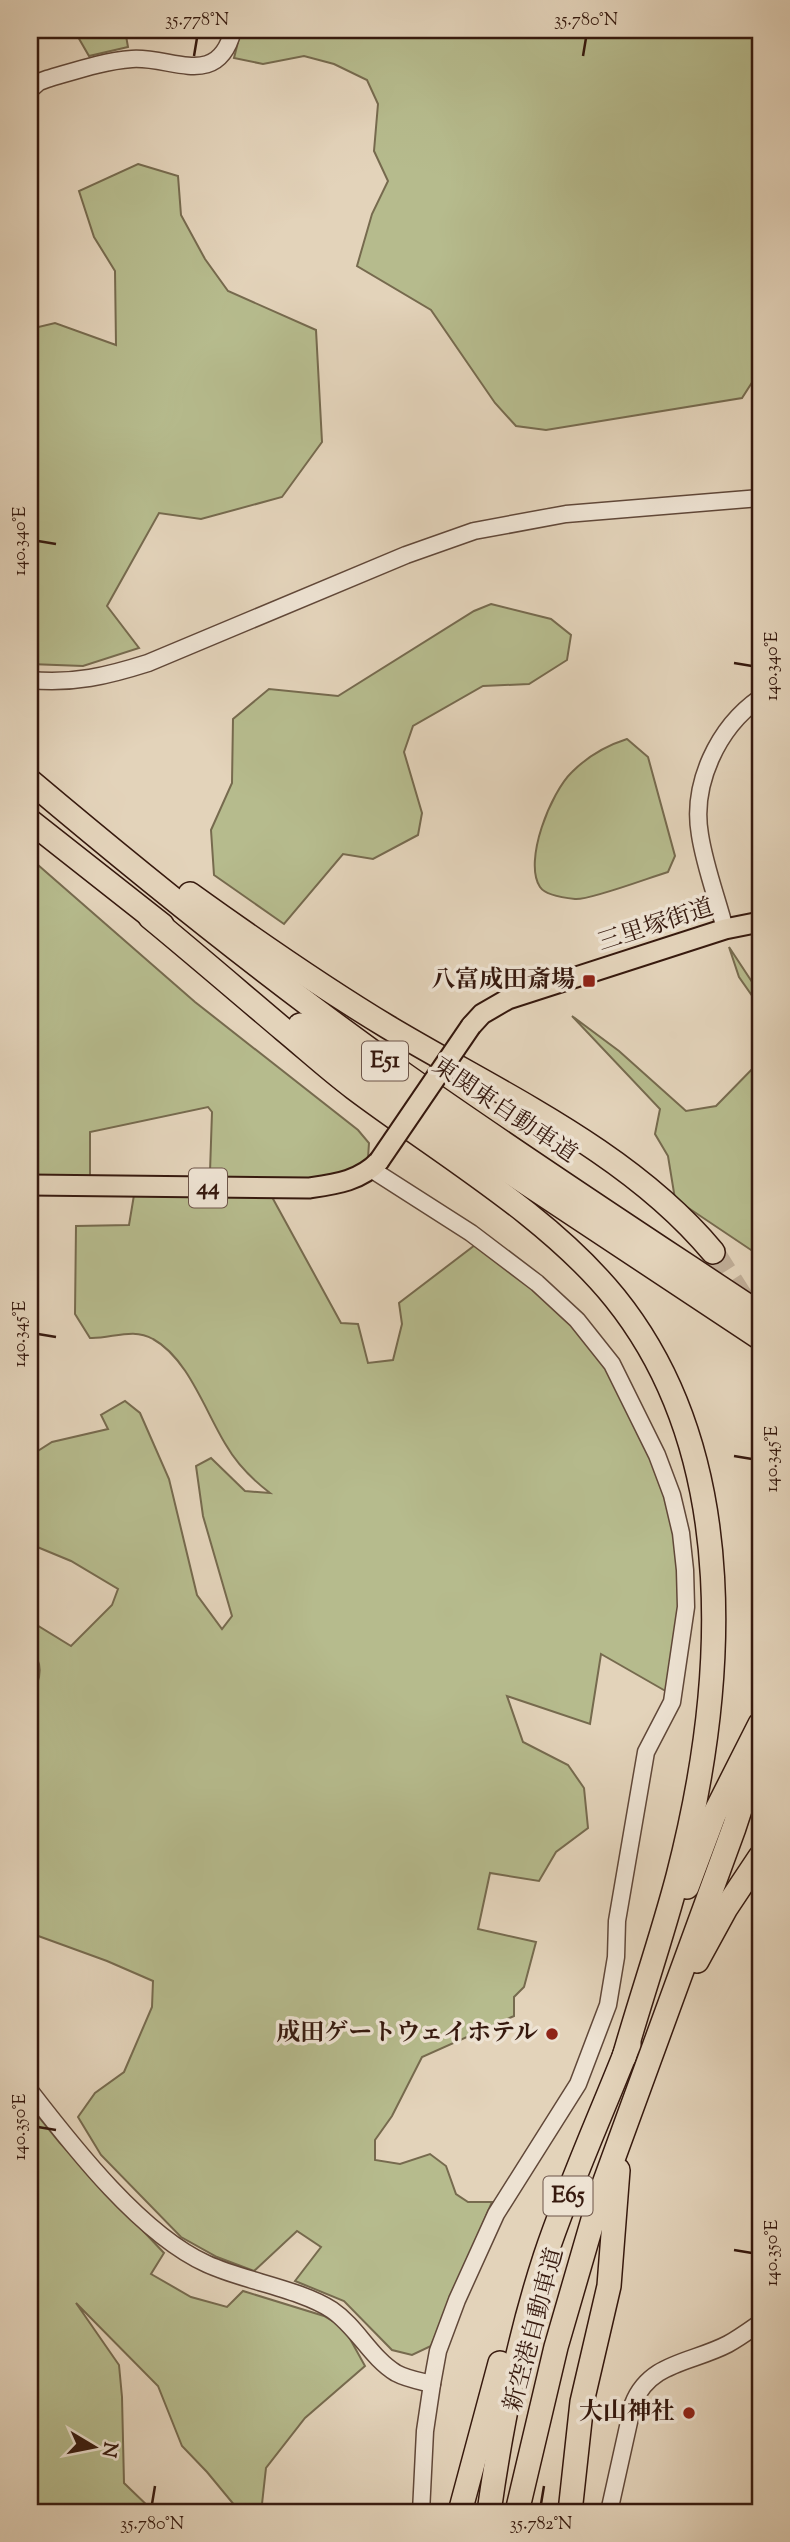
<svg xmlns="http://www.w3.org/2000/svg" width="790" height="2542" font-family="'Sorts Mill Goudy','Noto Serif JP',serif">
	<rect width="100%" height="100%" fill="#e3d3ba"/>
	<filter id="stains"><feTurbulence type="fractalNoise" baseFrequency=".00286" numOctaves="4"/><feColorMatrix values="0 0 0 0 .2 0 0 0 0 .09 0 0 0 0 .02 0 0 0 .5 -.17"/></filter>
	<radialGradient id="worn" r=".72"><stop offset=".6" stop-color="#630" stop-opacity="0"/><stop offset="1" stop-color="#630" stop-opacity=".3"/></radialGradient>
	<g fill="#b6bb8d" stroke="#766a4e" stroke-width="2">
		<polygon points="74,30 125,30 128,47 89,56"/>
		<polygon points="241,30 760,30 760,370 742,398 546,430 516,426 495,403 431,310 357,266 372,214 388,181 374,151 378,104 367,80 334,64 304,56 263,64 234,58"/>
		<polygon points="138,164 178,176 181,215 205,259 228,291 316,330 322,442 282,497 201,519 159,513 107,606 139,648 83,666 30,664 30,329 55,323 116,345 115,271 94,237 79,191"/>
		<polygon points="491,604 551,619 571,635 567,660 529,684 483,686 413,726 404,752 422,813 418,835 373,859 343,854 284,924 214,875 211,830 232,783 233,719 269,689 338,696 474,611"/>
		<path d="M627 739 648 757 675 856 668 872C651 877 588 901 575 899 565 898 546 896 540 887 523 861 551 792 572 772 588 756 605 746 627 739Z"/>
		<polygon points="30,858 195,1002 358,1130 369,1143 368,1158 353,1171 312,1178 214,1179 210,1172 212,1112 208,1107 90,1132 90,1179 30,1180"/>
		<polygon points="729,947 760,994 760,1007 739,977"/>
		<polygon points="572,1016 619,1051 686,1111 716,1106 760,1061 760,1256 675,1199 668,1156 655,1134 660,1109"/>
		<path d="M134 1195 272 1197 341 1323 358 1324 368 1363 393 1360 402 1324 399 1303 475 1245 538 1291 588 1342 619 1387 667 1496 678 1544 682 1590 669 1693 601 1654 590 1724 507 1696 523 1742 568 1765 584 1788 588 1828 556 1852 539 1881 490 1873 478 1929 536 1942 524 1987 514 1997V2016L422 2057 392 2116 375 2140V2160L400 2164 430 2154 446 2166 456 2194 468 2202H492L431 2346 412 2355 392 2350 344 2301 295 2281 321 2247 297 2231 254 2271 217 2257 181 2237 101 2155 78 2117 95 2093 124 2072 152 2007 153 1981 107 1961 30 1933V1698C40 1682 46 1664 30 1649V1637L35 1624 71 1646 112 1605 118 1589 71 1561 30 1544V1456L52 1442 108 1429 101 1415 125 1401 140 1413 169 1479 197 1595 222 1629 232 1616 203 1516 196 1466 211 1458 245 1491 270 1493C253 1480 237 1464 226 1445 206 1413 188 1358 153 1339 133 1327 111 1339 90 1338L75 1314 76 1226 129 1225Z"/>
		<polygon points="30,2106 60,2143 164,2253 151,2274 191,2297 227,2307 243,2291 324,2316 344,2328 365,2366 305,2418 266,2468 262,2504 266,2512 240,2512 207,2472 182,2446 158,2386 76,2303 119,2365 122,2397 124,2483 154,2512 30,2512"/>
	</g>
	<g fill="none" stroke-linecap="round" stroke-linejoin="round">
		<polyline stroke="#c0ae98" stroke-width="23" stroke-dasharray="23 11" stroke-linecap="butt" points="713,1252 749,1309"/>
		<g stroke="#614839" stroke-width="19">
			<g id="minor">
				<path d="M30 90 39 82 47 79C75 71 103 61 132 59 172 56 218 90 233 30"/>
				<path d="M30 680C74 684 107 676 148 663L406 555 474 531 566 514 760 498"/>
				<path d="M725 929C717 898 705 867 700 835 691 784 718 727 760 698"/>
				<polyline points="371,1169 471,1233 537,1283 577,1320 612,1364 657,1455 672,1495 681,1533 685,1570 686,1607 672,1702 646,1752 617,1921 616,1957 608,2005 578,2084 496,2214 457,2300 438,2351 432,2384 425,2431 421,2512"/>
				<path d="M30 2091C74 2148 142 2235 207 2264 244 2281 300 2289 332 2310 357 2327 371 2358 396 2373 407 2379 420 2381 432 2384"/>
				<path d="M609 2512 633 2404C649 2362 692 2363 728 2344 739 2338 750 2330 760 2323"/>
			</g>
		</g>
		<g stroke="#36190e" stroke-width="23">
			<g id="major">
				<polyline points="471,1026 482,1014 508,999 725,929 760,922"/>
				<path d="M30 1185 309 1188C336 1184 360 1181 379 1161"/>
			</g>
		</g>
		<g stroke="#36190e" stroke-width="26">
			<g id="highway">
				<path d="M30 781C151 883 275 983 405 1075 521 1157 641 1235 760 1314"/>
				<polyline points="30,821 162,925"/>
				<path d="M190 894C254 940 320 986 388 1027 500 1094 629 1151 713 1252"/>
				<path d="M150 917C195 954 239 992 284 1030 307 1049 330 1070 354 1088 439 1152 548 1215 615 1298 743 1457 726 1690 678 1876 662 1937 641 1997 624 2057"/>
				<polyline points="300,1025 466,1143 760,1338"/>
				<polyline points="687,1887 714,1815 760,1724"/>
				<polyline points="697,1961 726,1908 760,1857"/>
				<polyline points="460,2512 500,2363"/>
				<path d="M489 2512C501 2426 518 2340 545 2257 569 2185 601 2115 629 2044"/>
				<polyline points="517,2512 556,2347 601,2192 734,1828 760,1749"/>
				<polyline points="570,2512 582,2402 609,2286 618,2170"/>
			</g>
		</g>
		<use href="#minor" stroke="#ede2d2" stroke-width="16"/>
		<use href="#major" stroke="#e3d3ba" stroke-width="19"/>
		<use href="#highway" stroke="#e3d3ba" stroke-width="23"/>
		<g stroke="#36190e" stroke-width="23" stroke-linecap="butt">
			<polyline id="major-bridge" points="379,1161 471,1026"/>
		</g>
		<use href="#major-bridge" stroke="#e3d3ba" stroke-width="19"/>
	</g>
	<path fill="none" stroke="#36190e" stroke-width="2.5" d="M194 56 197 38M583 56 586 38M38 541 56 544M734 663 752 666M38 1334 56 1337M734 1456 752 1459M38 2127 56 2130M734 2250 752 2253M152 2504 155 2486M541 2504 544 2486"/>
	<g fill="#8f2418" stroke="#ede2d2" stroke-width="2.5">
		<rect x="582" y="974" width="14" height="14" rx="3.5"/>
		<circle cx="552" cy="2034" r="7"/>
		<circle cx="689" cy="2413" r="7"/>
	</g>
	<g text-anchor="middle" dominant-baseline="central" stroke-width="7" stroke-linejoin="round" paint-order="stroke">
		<g fill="#ede2d2" stroke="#6d5549" stroke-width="2">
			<rect x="362" y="1041.5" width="46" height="39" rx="5"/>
			<rect x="189" y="1168.5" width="38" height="39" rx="5"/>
			<rect x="543.5" y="2176.5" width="49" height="39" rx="5"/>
		</g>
		<g font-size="23" font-weight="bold" fill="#36190e">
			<text x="385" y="1061">E51</text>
			<text x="208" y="1188">44</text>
			<text x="568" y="2196">E65</text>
		</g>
		<g font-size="24" fill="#36190e" stroke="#ede2d2">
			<text transform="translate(656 926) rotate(-18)">三里塚街道</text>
			<text transform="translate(504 1111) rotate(34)">東関東自動車道</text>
			<text transform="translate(535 2330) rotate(-75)">新空港自動車道</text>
		</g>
		<g font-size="24" font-weight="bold" fill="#36190e" stroke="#ede2d2" text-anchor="end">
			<text x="575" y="981">八富成田斎場</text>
			<text x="538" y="2034">成田ゲートウェイホテル</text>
			<text x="675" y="2413">大山神社</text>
		</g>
	</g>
	<rect width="790" height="2542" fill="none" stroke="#e3d3ba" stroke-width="77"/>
	<g transform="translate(94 2447) rotate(100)" stroke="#ede2d2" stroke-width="5" paint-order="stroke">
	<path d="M0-5L12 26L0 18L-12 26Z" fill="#36190e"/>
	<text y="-10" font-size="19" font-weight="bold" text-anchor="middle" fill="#36190e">N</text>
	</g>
	<rect x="38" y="38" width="714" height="2466" fill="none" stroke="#36190e" stroke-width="2.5"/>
	<g font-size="18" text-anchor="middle" fill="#36190e">
		<text x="197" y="25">35.778°N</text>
		<text x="586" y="25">35.780°N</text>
		<text transform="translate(19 541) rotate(-90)" y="6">140.340°E</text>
		<text transform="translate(771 666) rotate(-90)" y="6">140.340°E</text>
		<text transform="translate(19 1334) rotate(-90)" y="6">140.345°E</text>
		<text transform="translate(771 1459) rotate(-90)" y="6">140.345°E</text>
		<text transform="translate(19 2127) rotate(-90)" y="6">140.350°E</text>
		<text transform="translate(771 2253) rotate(-90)" y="6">140.350°E</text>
		<text x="152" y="2529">35.780°N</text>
		<text x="541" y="2529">35.782°N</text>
	</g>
	<rect width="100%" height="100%" filter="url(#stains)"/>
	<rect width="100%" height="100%" fill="url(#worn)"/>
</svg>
